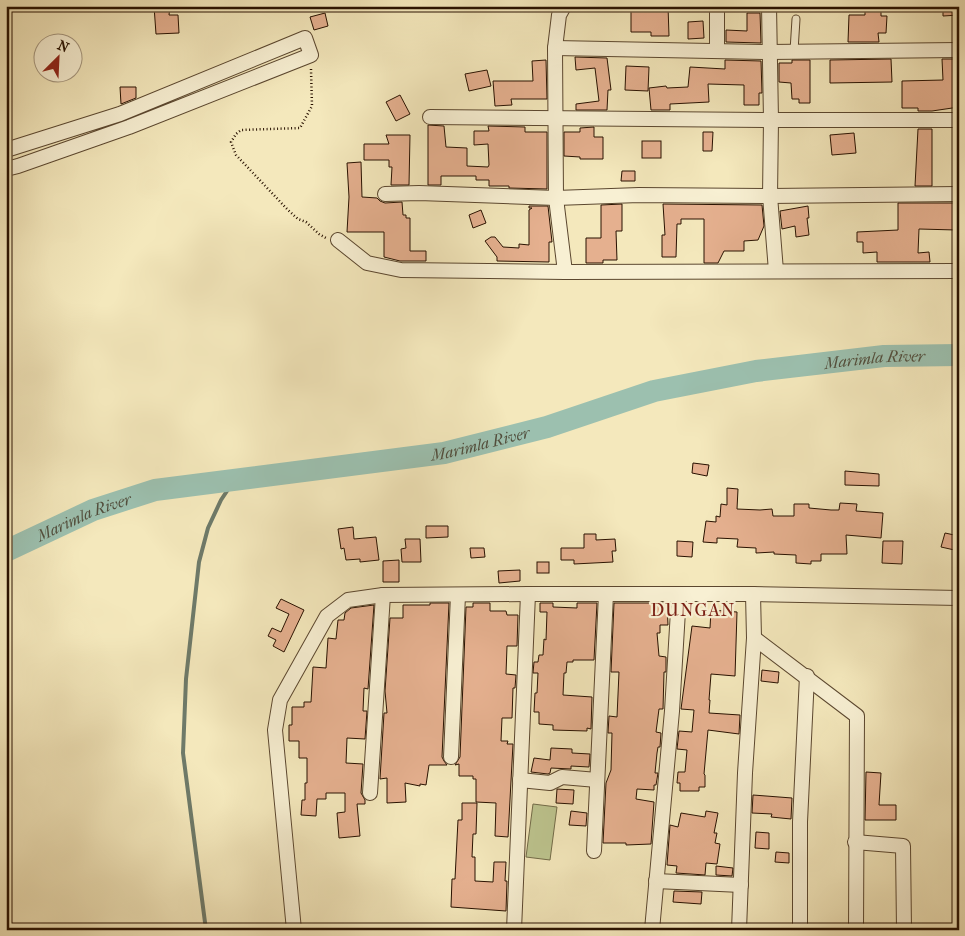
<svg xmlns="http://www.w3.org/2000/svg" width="965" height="936" font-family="'IM FELL French Canon',serif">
	<rect width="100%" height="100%" fill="#f4e8bc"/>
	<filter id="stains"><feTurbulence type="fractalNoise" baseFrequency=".004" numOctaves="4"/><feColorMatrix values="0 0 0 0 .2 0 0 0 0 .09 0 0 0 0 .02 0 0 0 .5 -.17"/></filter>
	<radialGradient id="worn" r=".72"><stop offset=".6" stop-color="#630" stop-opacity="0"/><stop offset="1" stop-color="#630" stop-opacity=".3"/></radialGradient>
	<polygon fill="#bdc58f" stroke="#726b48" points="533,804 557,807 550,860 526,857"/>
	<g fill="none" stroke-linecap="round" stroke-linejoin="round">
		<polyline stroke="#6e7a69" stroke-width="4" points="206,930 183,753 186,679 199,562 208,528 221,500 235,479"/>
		<path stroke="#9cc0af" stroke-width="22" id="s1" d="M6 551 93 510 155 490 444 453 547 427 654 391 756 371 884 356 959 355"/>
	</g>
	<g fill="#e5b08f" stroke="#281100">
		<polygon points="154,6 170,6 169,15 178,15 179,33 156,34"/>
		<polygon points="631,6 668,6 669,36 651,36 651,32 631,32"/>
		<polygon points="865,6 881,6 881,16 887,16 886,33 878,33 879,42 848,42 849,15 865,15"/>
		<polygon points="943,6 959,6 959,15 943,16"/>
		<polygon points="325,13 328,26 314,30 310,17"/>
		<polygon points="747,13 760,13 761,43 726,42 726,30 747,31"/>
		<polygon points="703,21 704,38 688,39 688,22"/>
		<polygon points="575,57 607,58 611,90 608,90 607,110 576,110 576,104 599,101 595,68 576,70"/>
		<polygon points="891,59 892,82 830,83 830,60"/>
		<polygon points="942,59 959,59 959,107 932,111 918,111 918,108 902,108 902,81 943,80"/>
		<polygon points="546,60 547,99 511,99 512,105 495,106 493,81 533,81 532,61"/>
		<polygon points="725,60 761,61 762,93 759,93 759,105 744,105 744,85 708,84 709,102 670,104 670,110 651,110 649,88 666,86 667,88 688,87 690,67 725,69"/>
		<polygon points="792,60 810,60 810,103 799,103 799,99 792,99 791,83 779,82 779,63 792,63"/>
		<polygon points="626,66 649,67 648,91 625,90"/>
		<polygon points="487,70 491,86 469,91 465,74"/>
		<polygon points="120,87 136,87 136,98 121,104"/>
		<polygon points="400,95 410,114 396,121 386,102"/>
		<polygon points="428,125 444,126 446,147 467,148 467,166 488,167 489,165 488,144 474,145 474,131 489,131 488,126 525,127 525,132 547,132 547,189 509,188 509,186 489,186 489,180 476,180 476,176 441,176 441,185 428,185"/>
		<polygon points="594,127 594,137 603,137 603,159 580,159 580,157 564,156 564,132 580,132 580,128"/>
		<polygon points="918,129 932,129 932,186 915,186"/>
		<polygon points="703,132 713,132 712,151 703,151"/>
		<polygon points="854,133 856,153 832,155 830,135"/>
		<polygon points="386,135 410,135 409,185 391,185 392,167 389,167 389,160 364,160 364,144 389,144"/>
		<rect x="642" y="141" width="19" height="17"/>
		<polygon points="361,162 362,197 377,198 380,201 385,203 402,202 403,215 406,215 406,218 410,218 410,251 426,251 426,261 400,261 384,257 384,232 347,232 349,197 347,163"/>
		<polygon points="622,171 635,171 635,181 621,181"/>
		<polygon points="898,203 956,203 956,230 919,229 918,253 929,252 930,262 877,262 877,252 863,253 863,242 857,242 857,232 898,230"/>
		<polygon points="622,204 622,231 616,231 617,260 603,260 603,263 586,263 586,238 601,238 601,205"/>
		<polygon points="663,204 762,205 764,226 758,240 744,241 744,251 724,251 718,263 704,263 704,219 681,219 681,224 677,224 676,257 662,257 662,235 665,235"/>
		<polygon points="529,206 548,206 552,242 549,242 549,262 497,261 497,257 485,241 491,237 495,237 503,247 519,248 519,244 529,245 529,210 532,208 529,208"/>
		<polygon points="808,206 809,218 807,218 809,235 796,237 795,226 782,229 780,211"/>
		<polygon points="481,210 486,223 473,228 469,215"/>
		<polygon points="693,463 709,465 707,476 692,473"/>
		<polygon points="845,471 879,474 879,486 845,485"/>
		<polygon points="727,488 738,489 737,509 760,510 772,509 773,516 794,516 794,504 809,504 809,508 831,510 839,510 840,503 857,504 856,511 883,513 881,538 846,535 847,554 821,554 821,561 811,561 811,564 796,563 796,555 774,554 774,552 756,553 756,548 737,547 738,539 717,538 717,543 703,542 706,521 716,522 716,516 720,517 721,504 727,505"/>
		<polygon points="426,526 448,526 448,537 426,538"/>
		<polygon points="353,527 354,539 376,537 379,560 360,562 360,559 346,560 344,548 341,549 338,529"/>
		<polygon points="945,533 959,536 959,551 941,547"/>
		<polygon points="584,534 596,534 596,540 615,539 616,551 612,551 613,562 574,564 574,560 561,560 561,548 584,548"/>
		<polygon points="405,539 420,539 421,562 402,562 401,549 406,548"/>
		<polygon points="677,541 693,542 692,557 677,556"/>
		<polygon points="883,541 903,541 902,564 882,563"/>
		<polygon points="470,548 484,548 485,557 471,558"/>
		<polygon points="399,560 399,582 383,582 383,561"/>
		<rect x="537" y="562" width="12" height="11"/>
		<polygon points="520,570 520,581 499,583 498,571"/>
		<polygon points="281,599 304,610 284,652 273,646 276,640 268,636 272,628 281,632 289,614 276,608"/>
		<polygon points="430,603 449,603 442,757 444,761 447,765 429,765 426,785 420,784 420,786 405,783 406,802 387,803 387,778 380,779 384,713 387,713 385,691 390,618 403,618 403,605 430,605"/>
		<polygon points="473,603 490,603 490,611 506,611 507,615 518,615 517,646 507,646 506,674 516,675 515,688 513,688 512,718 502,718 501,741 508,741 507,744 513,744 508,837 495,836 496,803 476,802 476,779 473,779 473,776 459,776 459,764 455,765 460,757 466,607 473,607"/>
		<polygon points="540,603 553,603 553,607 577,608 577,603 597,603 594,660 573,660 573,662 567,662 566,673 564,673 563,695 592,697 591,729 587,728 587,731 553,730 553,725 539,724 539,712 534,712 535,693 537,693 538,673 533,673 534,662 538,662 539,655 543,655 544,639 546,640 547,612 540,612"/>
		<polygon points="614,603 667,603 668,625 660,625 660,633 657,633 659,656 666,657 666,672 664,672 663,709 659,709 656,732 661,733 660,747 658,747 657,753 655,773 658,773 656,785 654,785 654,790 637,789 636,799 654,802 651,844 626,845 626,843 603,843 606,783 611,770 612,733 608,733 609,716 617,717 619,672 611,672"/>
		<polygon points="374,605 368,689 364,688 363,711 367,711 365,739 347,738 346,763 363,764 361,793 365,800 365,804 357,804 360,836 339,838 337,813 345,812 345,793 326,793 326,799 317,799 316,816 301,815 302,800 305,800 305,783 307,783 307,758 299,758 299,741 289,741 289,725 292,725 292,707 304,707 304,702 311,702 313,667 326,668 328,638 336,639 338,620 344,620 345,613 351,608"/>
		<polygon points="711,610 737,612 735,676 711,674 709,700 710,700 709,713 740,715 739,734 708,730 704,774 705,775 705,787 699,787 699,791 680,791 680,783 677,783 678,772 685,772 687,750 677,749 679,731 692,732 694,710 681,709 692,626 710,628"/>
		<polygon points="762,670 779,672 778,683 761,681"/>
		<polygon points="551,748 572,749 572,753 590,754 589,767 571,766 571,769 551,768 550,773 548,774 531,772 534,758 550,760"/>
		<polygon points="866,772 881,773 879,805 896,805 896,820 865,820"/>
		<polygon points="557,789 574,790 573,804 556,803"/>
		<polygon points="753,795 792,798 791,819 771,817 772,814 752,813"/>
		<polygon points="462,803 477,803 476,834 473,834 472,857 475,857 475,881 493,882 494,862 506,862 505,881 507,881 506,911 451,907 452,879 455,879 458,820 462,820"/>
		<polygon points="571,811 587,813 586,826 569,825"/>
		<polygon points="706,811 718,813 714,833 717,833 715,843 720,844 717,864 706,863 705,875 676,873 677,866 667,865 670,825 678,827 681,813 705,817"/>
		<polygon points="756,832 769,833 769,849 755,848"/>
		<polygon points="776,852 789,853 789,863 775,862"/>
		<polygon points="716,866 733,868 732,876 716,875"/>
		<polygon points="674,891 702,892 701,904 673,902"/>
	</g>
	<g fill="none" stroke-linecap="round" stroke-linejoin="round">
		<g stroke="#5b472f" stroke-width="9">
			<polyline id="lane" points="794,51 796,19"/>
		</g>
		<g stroke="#5b472f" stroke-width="16">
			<g id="street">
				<polyline points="564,6 559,15 555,48 556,198 565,272"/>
				<polyline points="717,6 717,51"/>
				<polyline points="769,6 771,120 770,196 776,271"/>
				<polyline points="555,48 769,52 959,50"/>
				<polyline points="430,117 771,120 959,120"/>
				<polyline points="6,150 120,114 305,38 311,55 129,127 18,166 6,169"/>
				<polyline points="385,194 419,193 556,198 639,195 770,196 959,194"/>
				<polyline points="338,240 367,263 401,270 565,272 959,271"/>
				<polyline points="754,638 857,716 856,930"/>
				<polyline points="451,757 458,595"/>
				<polyline points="520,780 550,783 562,777 597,780"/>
				<polyline points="370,793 383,595"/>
				<polyline points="855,842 903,846 904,930"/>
				<polyline points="594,851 606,594"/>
				<polyline points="656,881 741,885"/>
				<polyline points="294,930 275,730 280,700 327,616 348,600 383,595 528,594 753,594 959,598"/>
				<polyline points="514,930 528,594"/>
				<polyline points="652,930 672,711 679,594"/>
				<polyline points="739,930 745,773 754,638 753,594"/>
				<polyline points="800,930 800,822 807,676"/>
			</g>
		</g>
		<polyline stroke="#281100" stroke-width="2.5" stroke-dasharray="1 2.5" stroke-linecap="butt" points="311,69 312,106 300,128 241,130 236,134 231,142 236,155 288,210 298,219 306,222 319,234 326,238"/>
		<use href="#lane" stroke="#f8f0d3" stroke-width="7"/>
		<use href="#street" stroke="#f8f0d3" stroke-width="14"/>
	</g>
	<g text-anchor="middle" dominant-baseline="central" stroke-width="4.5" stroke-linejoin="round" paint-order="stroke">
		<g font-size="16" font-style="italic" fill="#514e3d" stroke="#f8f0d3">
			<text stroke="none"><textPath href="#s1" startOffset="895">Marimla River</textPath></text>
			<text stroke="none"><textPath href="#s1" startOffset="490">Marimla River</textPath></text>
			<text stroke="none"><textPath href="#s1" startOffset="85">Marimla River</textPath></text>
		</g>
		<g font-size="18" letter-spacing="1" fill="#7a1f14" stroke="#f8f0d3">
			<text x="693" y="610">DUNGAN</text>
		</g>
	</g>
	<rect width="965" height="936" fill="none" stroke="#f4e8bc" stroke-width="25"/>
	<rect x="8" y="8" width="950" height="921" fill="none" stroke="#281100" stroke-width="2.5"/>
	<rect x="12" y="12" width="940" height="911" fill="none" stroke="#281100"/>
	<g transform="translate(58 58) rotate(24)"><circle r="24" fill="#f8f0d3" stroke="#a5977f"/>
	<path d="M0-4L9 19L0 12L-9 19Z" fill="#8f2418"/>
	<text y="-8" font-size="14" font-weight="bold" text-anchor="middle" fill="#281100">N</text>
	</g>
	<rect width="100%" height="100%" filter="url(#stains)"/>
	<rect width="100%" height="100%" fill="url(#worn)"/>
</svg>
